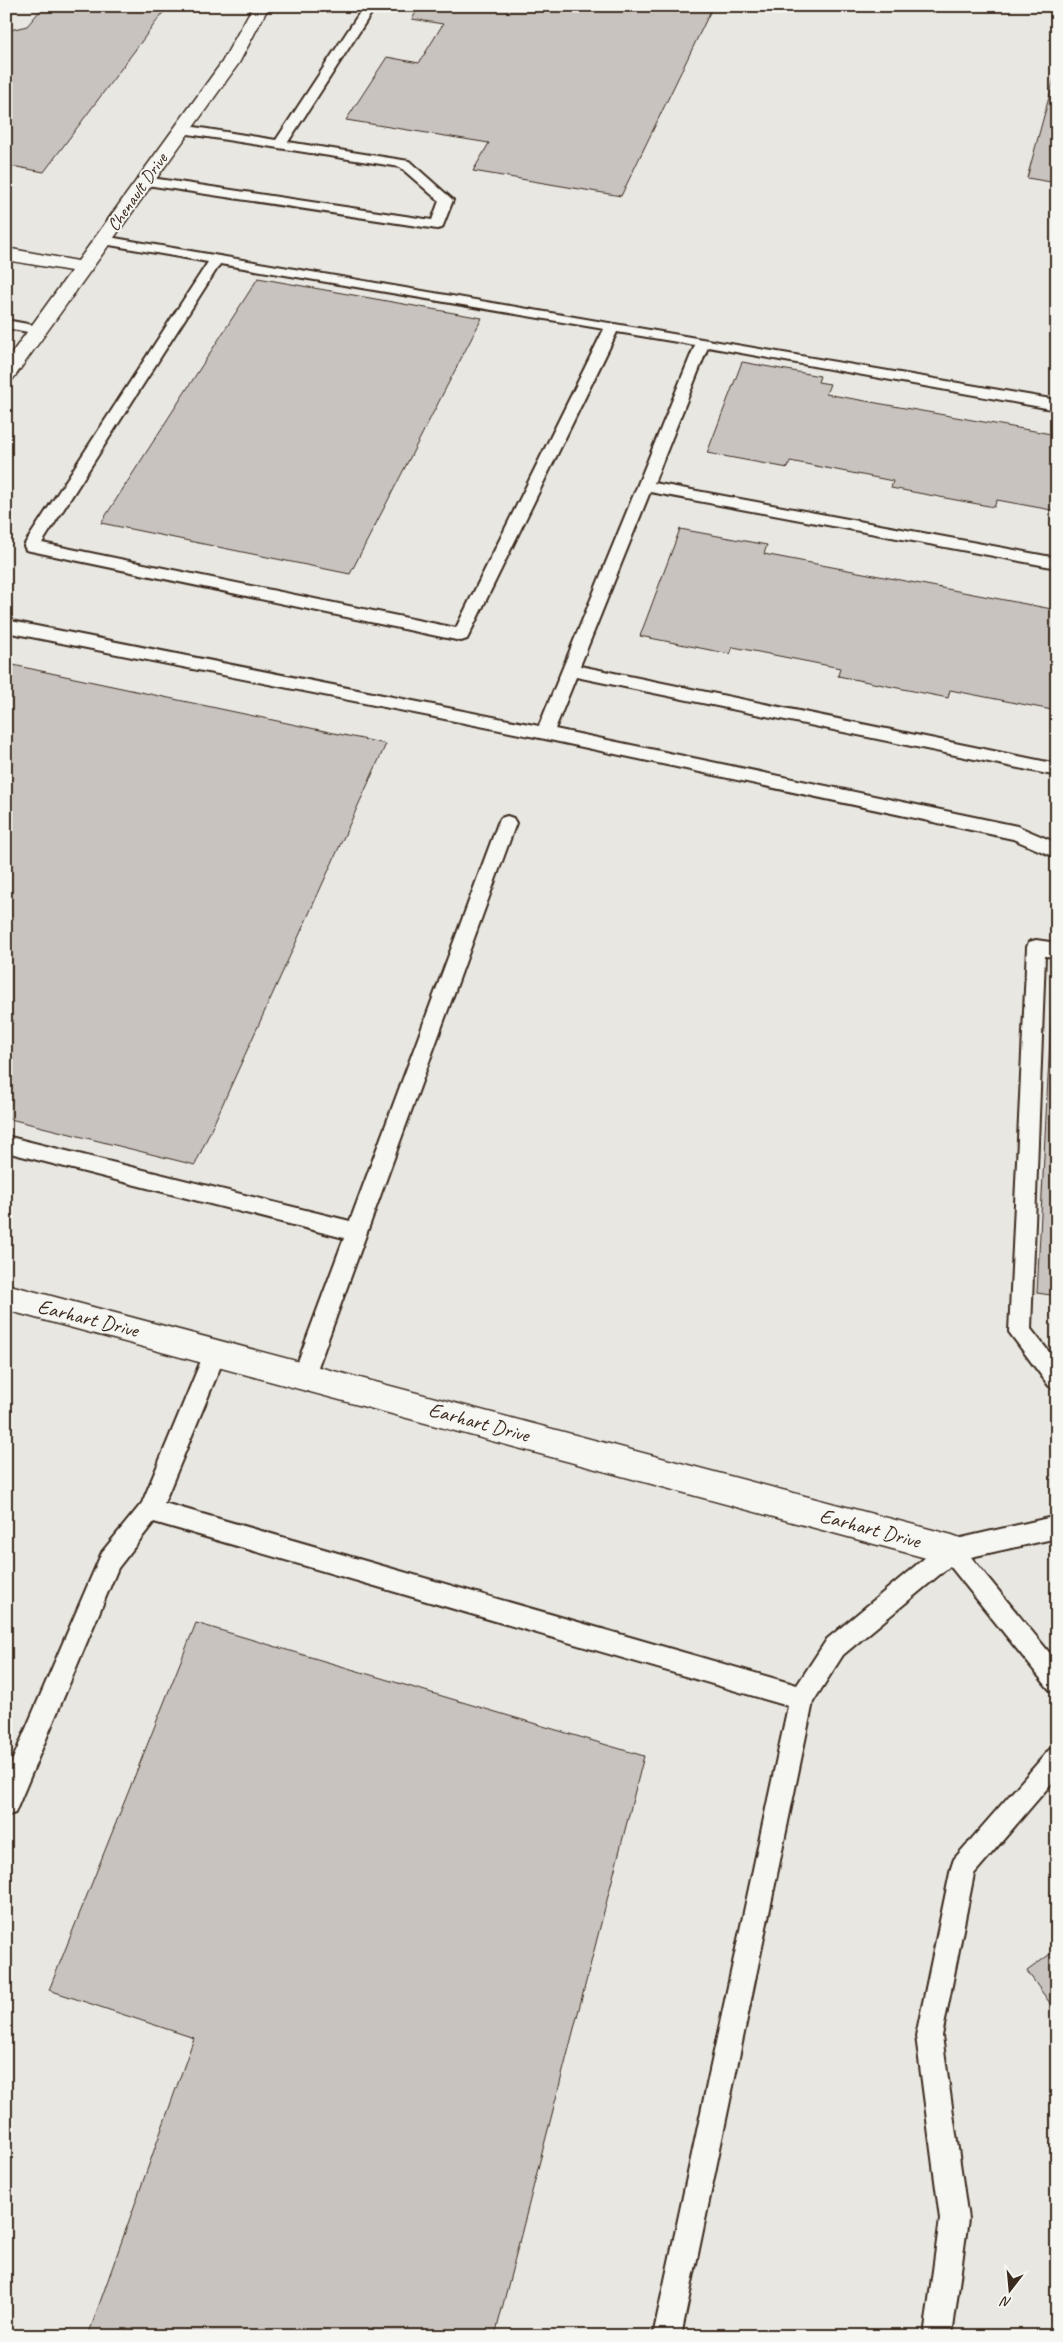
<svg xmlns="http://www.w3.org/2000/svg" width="1063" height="2342" font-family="Caveat,sans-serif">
	<rect width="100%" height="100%" fill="#f6f6f2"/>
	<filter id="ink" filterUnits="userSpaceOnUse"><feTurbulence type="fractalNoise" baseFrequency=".02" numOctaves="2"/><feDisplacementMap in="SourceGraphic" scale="10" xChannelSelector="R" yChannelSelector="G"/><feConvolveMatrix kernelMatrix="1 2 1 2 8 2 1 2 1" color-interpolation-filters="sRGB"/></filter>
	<g filter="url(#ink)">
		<rect fill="#e8e7e2" x="6" y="6" width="1051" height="2330"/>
		<g fill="#c8c3be" stroke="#3b2a1e">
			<polygon points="44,6 168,6 44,172 6,165 6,31 27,26"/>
			<polygon points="420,6 713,6 621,196 473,171 489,143 346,120 387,57 419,63 443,24 412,19"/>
			<polygon points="1057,68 1057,183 1027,178"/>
			<polygon points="258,278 482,318 350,574 101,523"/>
			<polygon points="742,362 820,376 818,382 830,384 826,394 1057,435 1057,511 997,500 994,507 891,488 893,481 790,461 788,468 707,453"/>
			<polygon points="680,529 767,545 764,554 1057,610 1057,711 950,690 948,698 838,676 840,668 733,647 730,654 640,636"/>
			<polygon points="13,665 386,744 195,1165 6,1118 6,675"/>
			<polygon points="1054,960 1057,961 1057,1296 1037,1293"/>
			<polygon points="196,1623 644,1756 495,2336 88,2336 194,2038 49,1990"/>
			<polygon points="1057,1949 1057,2013 1027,1971"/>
		</g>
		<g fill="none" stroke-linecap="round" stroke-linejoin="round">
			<g stroke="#3b2a1e" stroke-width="4">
				<g id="lane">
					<polygon points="364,6 376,6 288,142 409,161 453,200 442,228 437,229 140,184 138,181 140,178 145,177 432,220 439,201 400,167 182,133 176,129 182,125 276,140"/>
					<path d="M103 236 1057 400V410L708 347 654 483 1057 558V568L650 492 580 666 1057 764V776L576 677 555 729 1017 826 1057 843V858L1013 839 545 739 6 632V620L539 726 695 345 617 332 469 635 467 639 461 641 26 550 24 546 26 542 208 262 98 243 96 240ZM220 264 604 329 456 628 42 543Z"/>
					<polygon points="6,320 44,327 46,330 39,334 6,328"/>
					<polygon points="507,816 513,818 516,823 315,1375 312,1382 304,1385 296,1382 293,1375 344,1238 6,1152 6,1136 350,1221 498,823 501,818"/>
					<polygon points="1036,940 1057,943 1057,957 1045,956 1031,1329 1057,1362 1057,1389 1049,1386 1009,1332 1027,947 1029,942"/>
					<polygon points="216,1341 224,1344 227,1351 164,1503 797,1685 827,1639 944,1542 1057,1516 1057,1538 971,1557 1057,1662 1057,1693 1049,1689 950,1566 843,1655 813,1702 681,2336 653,2336 788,1706 154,1522 118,1568 15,1813 6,1816 6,1775 102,1552 142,1503 205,1351 208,1344"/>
					<polygon points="1057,1746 1057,1777 974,1874 942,2036 968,2219 952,2336 924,2336 940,2219 916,2036 951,1868 954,1859 1049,1750"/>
				</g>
			</g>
			<g stroke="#3b2a1e" stroke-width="3">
				<g id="street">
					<polygon points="253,6 269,6 239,63 13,379 6,381 6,361 71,271 6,260 6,248 78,261 222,62"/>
					<polygon points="6,1284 952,1535 963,1539 968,1550 963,1561 952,1565 6,1310"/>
				</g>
			</g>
			<use href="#lane" fill="#f6f6f2" fill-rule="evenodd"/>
			<use href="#street" fill="#f6f6f2" fill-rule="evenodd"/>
		</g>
	</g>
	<g text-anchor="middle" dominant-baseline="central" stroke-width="4" stroke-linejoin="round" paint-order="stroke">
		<g font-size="18" fill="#3b2a1e" stroke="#f6f6f2">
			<text transform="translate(137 192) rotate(-55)">Chenault Drive</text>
		</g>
		<g font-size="21" fill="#3b2a1e" stroke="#f6f6f2">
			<text transform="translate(88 1318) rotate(14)">Earhart Drive</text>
			<text transform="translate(479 1422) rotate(15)">Earhart Drive</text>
			<text transform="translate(870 1528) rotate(15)">Earhart Drive</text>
		</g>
	</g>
	<rect width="1063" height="2342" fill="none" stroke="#f6f6f2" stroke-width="25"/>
	<rect x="12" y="12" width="1038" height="2317" fill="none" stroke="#3b2a1e" stroke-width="2" filter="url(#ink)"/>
	<g transform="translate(1010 2290) rotate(196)" stroke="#f6f6f2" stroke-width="4" paint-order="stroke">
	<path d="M0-4L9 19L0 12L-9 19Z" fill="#3b2a1e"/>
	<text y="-8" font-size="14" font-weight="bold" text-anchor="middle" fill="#3b2a1e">N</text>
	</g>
</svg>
